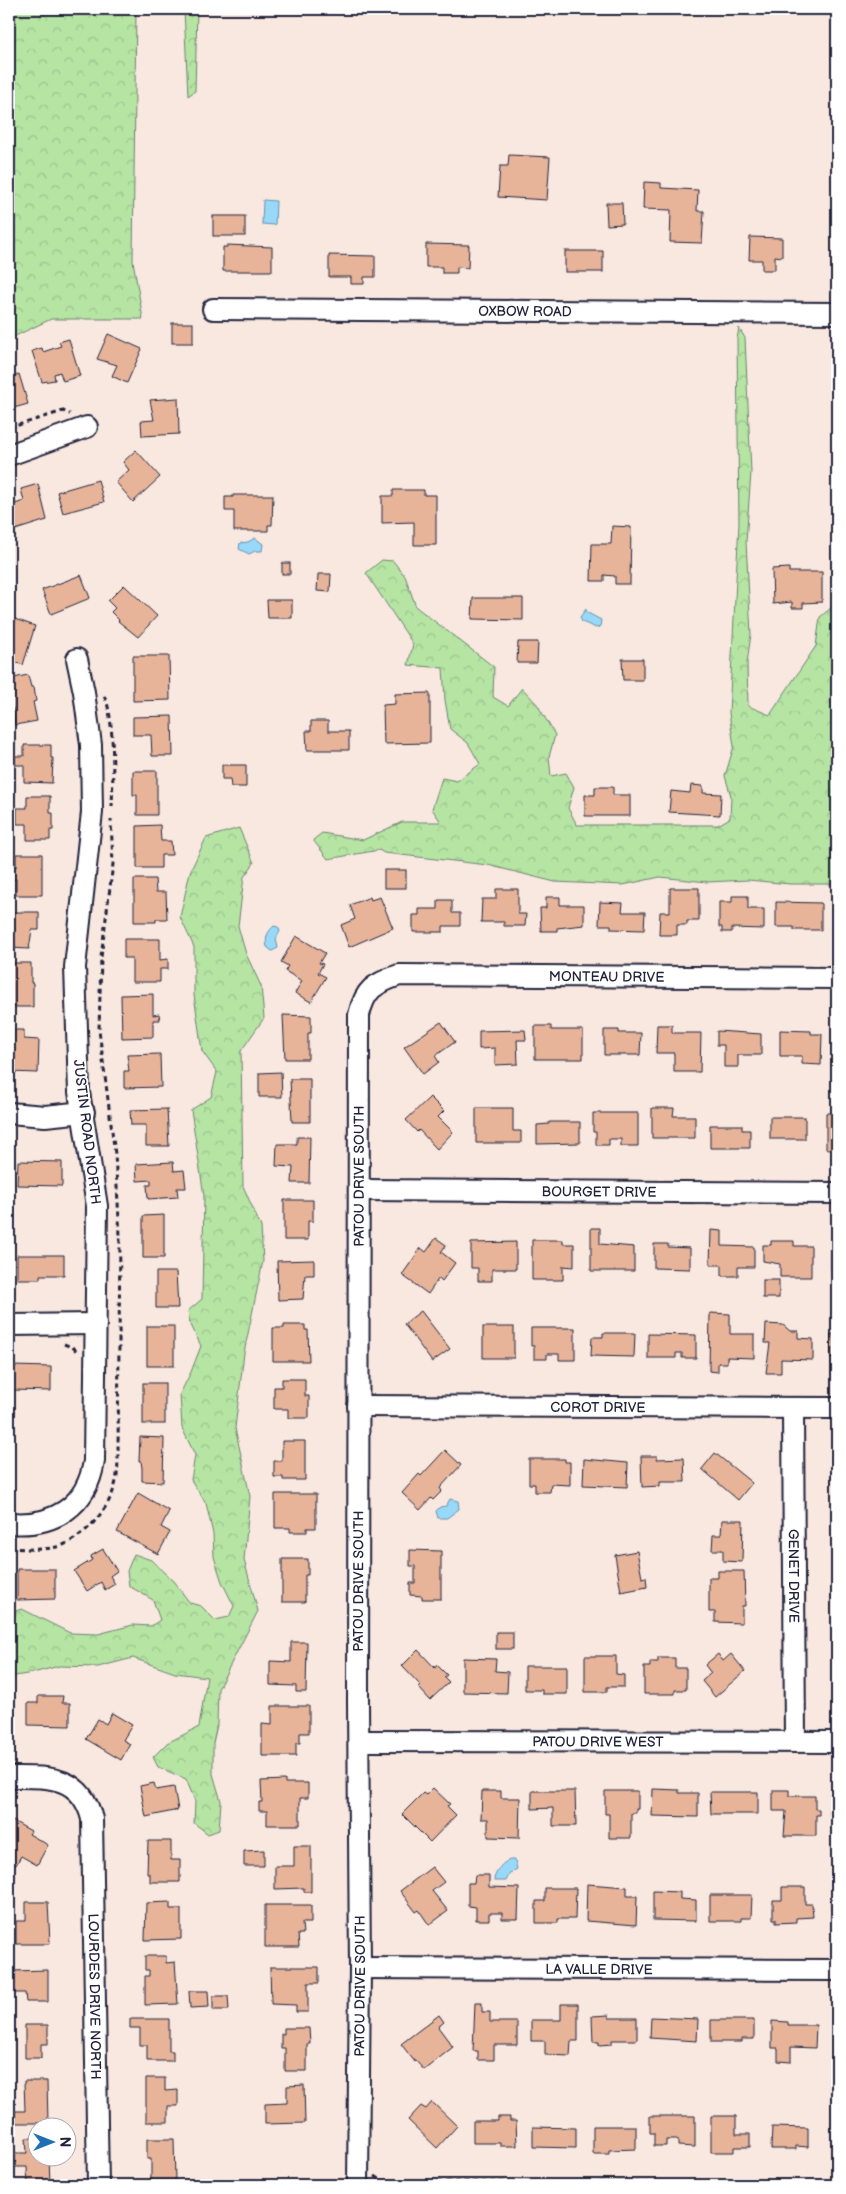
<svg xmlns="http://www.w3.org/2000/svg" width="846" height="2194" font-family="'Balsamiq Sans',sans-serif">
	<defs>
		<pattern id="forest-crowns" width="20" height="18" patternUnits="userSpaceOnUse" patternTransform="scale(1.25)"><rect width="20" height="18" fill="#b5e4a3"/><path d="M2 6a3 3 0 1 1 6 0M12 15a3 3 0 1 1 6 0" fill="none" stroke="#9bc38d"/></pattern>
	</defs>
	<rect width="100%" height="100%" fill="#f8e8e0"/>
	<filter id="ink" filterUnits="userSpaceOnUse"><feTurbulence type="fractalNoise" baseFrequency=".02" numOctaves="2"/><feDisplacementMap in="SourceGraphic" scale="10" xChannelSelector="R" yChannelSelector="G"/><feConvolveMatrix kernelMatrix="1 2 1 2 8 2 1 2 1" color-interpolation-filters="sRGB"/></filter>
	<g filter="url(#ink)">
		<g fill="url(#forest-crowns)" stroke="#6c836f">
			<polygon points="9,9 136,9 133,261 143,319 51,319 9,339"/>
			<polygon points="184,9 197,9 195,91 188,96"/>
			<polygon points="739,328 745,338 751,472 746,542 751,634 747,663 748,706 770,715 816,646 820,617 837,603 837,884 790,884 748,880 707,882 660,877 623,885 555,882 488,865 384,853 379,850 328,859 313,840 322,833 363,840 402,822 441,822 432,809 442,778 457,781 480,764 468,743 450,729 445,700 443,668 408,665 413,644 366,573 382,560 393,561 405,576 416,607 494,667 493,697 508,706 522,688 537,704 555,735 549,757 551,776 566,773 574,787 568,808 577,825 718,825 730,818 731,796 725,776 734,746 729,713 739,523 737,339"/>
			<polygon points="239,828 254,863 244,877 238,926 246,954 261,986 264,1018 241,1051 243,1186 261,1227 263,1261 244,1353 235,1428 250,1496 244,1560 258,1611 218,1689 217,1725 213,1743 213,1774 221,1801 219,1830 208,1834 194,1823 195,1801 186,1779 158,1767 153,1757 167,1743 199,1727 207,1677 175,1673 133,1658 98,1667 59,1666 33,1673 9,1677 9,1613 22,1609 70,1633 98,1634 133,1625 151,1626 160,1620 153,1600 129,1586 127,1571 134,1554 151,1560 173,1581 190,1603 201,1606 215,1620 229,1617 234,1606 222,1582 214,1557 213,1534 206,1503 191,1480 195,1455 182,1428 180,1394 191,1372 201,1346 190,1323 188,1311 202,1299 204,1196 191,1110 211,1097 217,1072 202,1051 194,995 194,947 180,917 190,872 206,838"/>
		</g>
		<g fill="#98d9fa" stroke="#6990ae">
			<polygon points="263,200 276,201 275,225 262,224"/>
			<polygon points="255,538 263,544 262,551 255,551 249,554 239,549 240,543 248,542"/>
			<polygon points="586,609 586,612 601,620 600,627 596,628 582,622 580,617"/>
			<path d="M274 926 278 927 280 931 276 939 278 948 272 951 267 947C265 938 267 932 274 926Z"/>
			<polygon points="450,1499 458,1501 459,1509 447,1518 438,1518 436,1511 440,1507 446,1506"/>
			<path d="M510 1860H515L517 1869 510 1873 506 1881H495L494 1878C498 1869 501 1863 510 1860Z"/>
		</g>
		<g fill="#e7b499" stroke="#22223b">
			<polygon points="509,155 550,157 547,200 498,197 500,166 508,166"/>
			<polygon points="644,182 661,183 661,188 698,190 697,211 704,211 702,243 670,242 671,210 643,209"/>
			<polygon points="606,203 622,203 623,224 607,225"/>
			<rect x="213" y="216" width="32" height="20"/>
			<polygon points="750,237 782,238 782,257 775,256 775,270 762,270 762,260 749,260"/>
			<polygon points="426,244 469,245 468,268 457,267 457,273 442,273 442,267 426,267"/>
			<polygon points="227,245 272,247 272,271 223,271 223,247 227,247"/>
			<rect x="565" y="251" width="38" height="21"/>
			<polygon points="329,255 375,256 375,277 364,277 364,284 351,284 351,277 329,277"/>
			<rect x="172" y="323" width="21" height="20"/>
			<polygon points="108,334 142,349 127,383 112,376 117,365 97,359"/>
			<polygon points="69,339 80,376 63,381 60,372 54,374 55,380 42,382 32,351 42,348 43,352 61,346 59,342"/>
			<polygon points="19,374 28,404 10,409 11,412 9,412 9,378"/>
			<polygon points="178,398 179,434 142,436 141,421 154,420 150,400"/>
			<polygon points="136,450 160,477 133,502 116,482 129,470 123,462"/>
			<polygon points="98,480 104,502 63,513 57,492"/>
			<polygon points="38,484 47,520 12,531 9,521 9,503 15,501 15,504 24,501 21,489"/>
			<polygon points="393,490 424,490 424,495 436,495 436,545 414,545 414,522 382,523 382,496 393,496"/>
			<polygon points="233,495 273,495 272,525 268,525 268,531 234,531 234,511 225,511 225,497 233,497"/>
			<polygon points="612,526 631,527 630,584 615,584 615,576 604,575 604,581 591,581 592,544 611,544"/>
			<rect x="282" y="563" width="8" height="11"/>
			<polygon points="789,568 789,572 822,572 822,602 803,603 803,608 792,608 792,602 773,604 772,569"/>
			<polygon points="318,574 331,574 330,592 317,591"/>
			<polygon points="81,575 90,598 51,614 42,590"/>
			<polygon points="124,585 157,616 138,637 118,621 119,620 111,612 115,608 108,601"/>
			<polygon points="473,598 523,598 523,620 472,619"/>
			<polygon points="267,600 292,600 292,618 268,618"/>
			<polygon points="9,617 35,626 23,665 9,660"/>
			<polygon points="518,642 538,642 537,663 517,663"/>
			<polygon points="133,656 169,656 170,700 133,701"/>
			<polygon points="622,659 643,659 643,680 623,680"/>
			<polygon points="28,675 31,687 34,687 36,701 33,702 37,721 15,725 13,708 9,709 9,679"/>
			<polygon points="430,693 430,743 384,744 383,705 395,704 395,694"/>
			<polygon points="172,716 173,756 152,756 151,735 133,735 133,717"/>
			<polygon points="311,721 328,721 328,731 349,731 349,750 307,750 306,731 311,731"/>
			<polygon points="24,745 51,745 51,758 53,758 52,783 24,782 24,765 15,765 15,756 24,756"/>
			<polygon points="222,765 246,765 246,787 231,787 230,779 222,779"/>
			<polygon points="133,771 157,771 157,815 137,815 137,795 133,795"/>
			<polygon points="691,785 703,786 703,793 721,794 720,815 669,812 671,791 690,793"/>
			<polygon points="595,787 613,787 613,795 630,795 630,816 585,816 585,795 595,795"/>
			<polygon points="27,796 50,796 50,813 53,813 53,830 50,830 50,840 27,840 27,824 17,824 17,808 27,808"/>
			<polygon points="160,825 161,841 171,841 172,855 161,855 161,868 137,868 137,826"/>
			<polygon points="16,854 42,854 42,895 16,895 16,879 9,880 9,867 16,867"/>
			<rect x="384" y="870" width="22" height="18"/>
			<polygon points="134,879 155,879 156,892 166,892 167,919 156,919 156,922 134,922"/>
			<polygon points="670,888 699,888 699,921 687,921 687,925 677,925 677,935 659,935 660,912 670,912"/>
			<polygon points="496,889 518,889 518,914 526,914 525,926 504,926 504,922 481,922 482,899 496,899"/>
			<polygon points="732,896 748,896 748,909 764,909 764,929 732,928 732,932 722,932 722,927 719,927 719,902 732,902"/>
			<polygon points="370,897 371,900 380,897 393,928 349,947 341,925 355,919 350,905"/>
			<polygon points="546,897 560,897 560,905 584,905 584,925 557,928 557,931 541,931 540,908 546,908"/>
			<polygon points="438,900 452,900 452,913 460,913 460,926 443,926 443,932 413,932 413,915 419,915 419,909 438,909"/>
			<polygon points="600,902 623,903 622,912 645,912 644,930 611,929 611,925 599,925"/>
			<polygon points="776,902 821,903 821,930 794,930 794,927 776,927"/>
			<polygon points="9,912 39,912 39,930 32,930 29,949 9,948"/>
			<polygon points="296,936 325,953 319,963 323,964 318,973 326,977 311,1002 295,993 302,981 285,971 288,966 281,962"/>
			<polygon points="124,939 160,939 160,960 168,959 168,969 160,969 160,982 132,982 132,958 124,958"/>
			<polygon points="9,963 31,963 31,983 33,983 33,1007 9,1007"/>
			<polygon points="153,994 153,1015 159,1014 160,1020 153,1020 153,1037 122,1038 121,995"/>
			<polygon points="283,1015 311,1016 311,1033 308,1033 308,1059 285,1059"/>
			<polygon points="441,1022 455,1042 435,1056 439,1062 423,1074 404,1047"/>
			<polygon points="657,1025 672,1025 672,1033 701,1033 700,1072 674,1072 674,1053 656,1053"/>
			<polygon points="535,1026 551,1026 551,1030 583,1030 583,1059 535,1059"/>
			<polygon points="10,1030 24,1030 24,1039 39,1040 38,1073 9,1072"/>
			<polygon points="525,1030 526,1040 517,1040 518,1064 495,1065 495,1048 479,1049 479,1031"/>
			<polygon points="604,1030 619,1030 619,1033 641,1033 640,1055 604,1055"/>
			<polygon points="780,1030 811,1031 811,1034 822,1034 821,1065 802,1064 802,1056 780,1056"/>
			<polygon points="717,1031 761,1034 761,1055 738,1055 738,1067 724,1067 724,1045 717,1045"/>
			<polygon points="160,1054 161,1087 124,1088 124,1071 129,1071 127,1055"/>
			<polygon points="281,1072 282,1097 259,1097 259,1073"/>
			<polygon points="290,1079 310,1079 310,1122 292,1122"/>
			<polygon points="430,1097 444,1111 438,1117 453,1132 437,1149 419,1130 417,1132 406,1120"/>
			<polygon points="834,1103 837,1103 837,1149 826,1149 826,1113 834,1113"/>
			<polygon points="476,1108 513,1108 513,1131 521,1131 521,1143 476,1143"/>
			<polygon points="652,1108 674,1108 673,1116 695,1116 695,1138 652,1138"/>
			<polygon points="167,1109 169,1146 146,1146 146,1125 131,1125 130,1110"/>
			<polygon points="593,1113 638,1113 638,1146 621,1146 621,1139 609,1139 609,1145 596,1145 596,1132 593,1132"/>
			<rect x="770" y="1117" width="35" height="22"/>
			<polygon points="549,1122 580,1122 580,1143 537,1144 537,1125 549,1124"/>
			<polygon points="710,1125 742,1125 742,1130 750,1130 750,1148 710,1148"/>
			<polygon points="297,1137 310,1137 309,1183 292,1183 293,1167 276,1166 277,1144 297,1144"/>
			<polygon points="18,1161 62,1162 62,1186 17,1185"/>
			<polygon points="173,1162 174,1171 184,1170 186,1188 177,1188 178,1197 148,1199 147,1185 151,1185 151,1180 137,1181 136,1164"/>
			<polygon points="284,1200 313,1200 313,1221 308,1221 308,1240 284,1240"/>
			<polygon points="164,1215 164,1258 143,1258 143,1216"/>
			<polygon points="591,1228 600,1228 600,1244 634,1247 634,1271 591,1271"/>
			<polygon points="711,1230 722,1231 722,1246 754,1247 754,1267 738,1267 738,1276 722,1276 722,1265 710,1265"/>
			<polygon points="436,1238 446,1245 441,1252 455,1263 442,1281 439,1278 428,1294 402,1275 421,1248 426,1252"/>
			<polygon points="532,1240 563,1240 563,1244 574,1244 574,1267 563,1266 563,1280 532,1280"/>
			<polygon points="771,1241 794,1241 794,1246 811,1246 811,1277 780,1277 780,1264 763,1261 763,1245 771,1245"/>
			<polygon points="516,1242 516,1269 492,1269 492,1281 478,1281 478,1268 471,1268 471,1243"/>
			<polygon points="654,1244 668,1244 668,1247 690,1248 690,1269 654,1268"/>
			<rect x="831" y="1248" width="6" height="22"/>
			<polygon points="17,1255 64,1255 64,1275 40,1275 40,1279 17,1279"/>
			<polygon points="314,1260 314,1275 305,1275 303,1299 278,1300 277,1261"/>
			<polygon points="156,1272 176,1272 178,1308 156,1308"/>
			<rect x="763" y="1280" width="16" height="18"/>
			<polygon points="421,1311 450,1349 432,1362 404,1324"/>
			<polygon points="710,1313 730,1314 730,1334 754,1334 754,1358 727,1357 727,1363 718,1363 718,1372 709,1371"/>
			<polygon points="766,1324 783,1325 790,1331 798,1331 798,1338 813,1339 813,1360 781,1359 781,1373 766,1373 770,1343 765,1343"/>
			<polygon points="284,1325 305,1325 305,1330 308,1330 309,1361 273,1361 273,1328 284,1328"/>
			<polygon points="837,1325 837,1359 831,1359 831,1334 837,1334"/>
			<rect x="147" y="1326" width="27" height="40"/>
			<rect x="483" y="1327" width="31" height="31"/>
			<polygon points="531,1328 575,1328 575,1360 559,1360 559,1354 547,1354 547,1359 534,1359 534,1346 531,1346"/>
			<polygon points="603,1333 635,1333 634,1357 591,1356 592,1337 603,1337"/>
			<polygon points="648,1334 696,1335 696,1358 682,1358 682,1353 676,1353 676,1358 648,1358"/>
			<polygon points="12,1366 51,1367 51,1391 12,1390"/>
			<polygon points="282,1379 305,1379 305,1396 309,1396 309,1418 288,1418 288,1409 274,1409 274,1387 282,1387"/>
			<rect x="143" y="1383" width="22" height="41"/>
			<polygon points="140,1437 164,1438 163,1482 142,1481 142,1468 141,1461 139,1461"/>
			<polygon points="282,1441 305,1441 305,1480 283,1480 283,1477 274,1477 274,1461 282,1461"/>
			<polygon points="445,1450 461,1465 440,1488 442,1491 433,1500 431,1498 420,1510 402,1493 419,1474 421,1476"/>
			<polygon points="715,1453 752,1483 738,1500 702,1469"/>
			<polygon points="641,1456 657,1456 657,1459 684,1458 685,1482 660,1482 660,1486 642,1487"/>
			<polygon points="529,1459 565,1459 565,1462 570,1462 570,1485 551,1484 550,1492 535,1492 535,1484 529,1484"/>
			<polygon points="584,1459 628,1463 627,1487 583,1485"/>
			<polygon points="138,1493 169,1511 161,1527 170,1532 158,1554 117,1532"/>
			<polygon points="275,1494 316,1494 316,1528 307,1528 307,1532 290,1532 290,1528 275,1528"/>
			<polygon points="722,1520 743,1520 742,1562 723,1561 723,1550 712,1550 713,1535 721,1535"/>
			<polygon points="103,1549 117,1571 110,1576 115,1584 105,1590 101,1582 87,1591 74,1571 92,1560 91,1556"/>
			<polygon points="410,1550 441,1551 441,1599 422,1599 422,1596 410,1595 410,1583 415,1583 415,1566 410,1566"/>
			<polygon points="637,1551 642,1578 646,1577 647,1587 621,1592 615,1555"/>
			<polygon points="282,1559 308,1559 308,1575 305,1575 305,1602 282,1602"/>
			<polygon points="17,1569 55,1569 55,1599 17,1600"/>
			<polygon points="718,1571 744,1571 745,1606 742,1606 742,1623 715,1622 715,1612 709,1612 709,1578 718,1578"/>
			<rect x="496" y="1632" width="17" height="17"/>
			<polygon points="291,1642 307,1642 306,1692 296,1692 296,1686 270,1685 270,1661 291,1662"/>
			<polygon points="418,1650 435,1668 437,1665 447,1675 444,1677 449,1682 430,1700 419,1688 421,1686 402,1666"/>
			<polygon points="718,1654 723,1661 731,1654 745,1671 715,1697 702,1681 711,1673 705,1665"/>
			<polygon points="585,1656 616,1656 616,1674 624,1675 624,1687 607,1687 607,1692 585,1692"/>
			<polygon points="463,1658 496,1659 495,1671 508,1672 507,1693 463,1692"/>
			<polygon points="658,1658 675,1658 675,1668 686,1668 686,1690 675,1690 675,1694 644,1694 644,1667 650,1667 650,1662 658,1662"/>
			<polygon points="525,1666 567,1666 567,1694 542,1694 542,1690 525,1690"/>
			<polygon points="38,1696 63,1696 62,1703 70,1703 70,1726 28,1725 28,1703 38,1703"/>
			<polygon points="272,1706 309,1706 309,1733 300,1733 300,1743 296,1743 296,1756 262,1756 262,1724 272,1725"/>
			<polygon points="112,1713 132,1725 123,1740 130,1744 121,1760 86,1739 98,1719 106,1724"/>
			<polygon points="285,1780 285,1783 308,1783 308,1798 300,1798 300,1825 267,1825 267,1811 259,1811 259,1802 262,1802 261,1781"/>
			<polygon points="154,1783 156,1790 174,1787 178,1810 146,1817 140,1786"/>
			<polygon points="433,1788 450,1804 447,1806 456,1815 430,1842 402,1814 423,1793 426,1795"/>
			<polygon points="653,1789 679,1790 679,1793 698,1793 698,1817 652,1816"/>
			<polygon points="773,1790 789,1790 789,1796 815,1796 815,1809 819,1809 819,1815 816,1815 816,1836 784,1836 786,1811 773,1811"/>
			<polygon points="482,1791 501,1791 501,1798 520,1798 519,1838 488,1837 488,1819 481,1819"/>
			<polygon points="532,1791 575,1791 576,1826 553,1826 553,1808 532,1809"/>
			<polygon points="605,1791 638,1791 638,1809 636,1809 636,1813 631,1813 631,1838 609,1838 609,1814 605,1814"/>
			<polygon points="710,1792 758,1792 758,1814 711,1814"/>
			<polygon points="830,1794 837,1794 837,1816 830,1815"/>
			<polygon points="13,1821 31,1831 29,1834 48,1845 37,1865 21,1856 16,1865 9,1861 9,1829"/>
			<polygon points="148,1841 171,1841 171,1860 180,1860 180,1882 150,1882 150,1874 147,1874"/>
			<polygon points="294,1846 311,1846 311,1892 304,1892 304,1888 275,1889 275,1866 294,1866"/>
			<polygon points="264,1850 264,1866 244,1866 244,1851"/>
			<polygon points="432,1867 444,1882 432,1891 448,1911 429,1925 419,1910 416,1912 400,1891"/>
			<polygon points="475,1875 489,1875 489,1887 519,1888 518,1919 502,1919 502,1913 489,1913 489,1920 476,1920 476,1907 468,1906 468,1883 474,1883"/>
			<polygon points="837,1878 837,1923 835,1923 835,1910 831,1910 832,1885 837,1885"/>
			<polygon points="587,1884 627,1887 627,1896 637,1896 636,1925 586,1921"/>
			<polygon points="782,1887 805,1887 805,1904 812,1904 813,1917 796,1918 796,1922 776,1923 776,1919 773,1919 773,1900 782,1900"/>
			<polygon points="545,1888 576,1888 575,1919 558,1919 558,1923 536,1923 536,1901 545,1901"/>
			<polygon points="653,1891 680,1892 680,1899 696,1900 696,1921 653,1920"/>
			<polygon points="710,1895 752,1895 751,1918 741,1918 741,1921 710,1921"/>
			<polygon points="26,1902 48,1902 50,1944 16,1944 16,1921 26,1921"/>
			<polygon points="170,1902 170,1909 181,1909 181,1939 145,1940 146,1903"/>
			<polygon points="265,1905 311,1905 311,1923 302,1923 303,1934 298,1934 299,1947 265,1947"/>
			<polygon points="145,1956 166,1956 166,1963 175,1962 178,2004 145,2005 145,1976 149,1976 149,1970 145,1970"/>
			<polygon points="270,1967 319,1967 319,1983 308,1983 308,2012 296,2012 296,2005 271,2004"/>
			<polygon points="48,1970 48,2002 26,2002 25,1993 13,1993 12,1971"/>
			<polygon points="189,1991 208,1991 209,2007 190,2008"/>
			<polygon points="213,1996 228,1996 229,2010 213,2010"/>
			<polygon points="475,2003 482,2003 482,2012 490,2012 490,2022 517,2022 517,2045 494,2045 494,2060 478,2060 478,2051 473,2051"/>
			<polygon points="561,2004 578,2004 578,2041 571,2041 570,2056 545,2055 545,2041 531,2041 531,2020 561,2020"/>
			<polygon points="439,2015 444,2022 438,2027 453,2047 424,2070 416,2061 415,2062 401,2044"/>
			<polygon points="609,2015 609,2018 637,2018 637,2040 612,2040 612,2044 599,2045 599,2042 593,2042 592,2016"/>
			<polygon points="651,2017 698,2019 697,2041 650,2038"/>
			<polygon points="130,2019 169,2019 169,2051 173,2051 173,2061 147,2061 147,2045 140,2045 140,2028 130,2028"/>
			<rect x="831" y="2019" width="6" height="26"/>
			<polygon points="711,2020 754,2020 754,2039 742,2039 742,2042 711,2042"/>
			<polygon points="772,2021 788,2022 788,2025 816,2025 815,2048 791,2047 791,2062 778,2061 778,2048 772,2048"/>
			<polygon points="25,2025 48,2025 48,2044 41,2044 41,2058 25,2058"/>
			<polygon points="284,2028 309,2028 310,2044 307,2044 307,2071 285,2071 285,2048 281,2048 281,2034 284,2034"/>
			<polygon points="146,2078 165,2078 165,2091 178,2090 178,2106 168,2106 168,2122 146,2122"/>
			<polygon points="24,2081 47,2081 48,2123 15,2123 15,2111 25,2111"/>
			<polygon points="304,2085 305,2123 265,2124 265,2104 287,2103 287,2086"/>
			<polygon points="432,2102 457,2126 437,2148 408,2120 421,2106 426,2109"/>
			<polygon points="650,2116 695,2116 695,2147 678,2146 678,2140 666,2140 666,2146 654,2146 654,2133 650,2133"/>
			<polygon points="711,2116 736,2116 736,2134 750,2134 750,2147 734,2147 734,2152 711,2152"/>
			<polygon points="498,2117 510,2117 510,2121 516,2121 517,2146 500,2146 500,2143 473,2143 473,2121 498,2121"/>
			<polygon points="593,2126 636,2126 636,2149 609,2150 609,2154 593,2154"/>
			<polygon points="533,2127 576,2128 576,2148 533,2147"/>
			<polygon points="772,2127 808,2128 808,2147 796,2146 796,2149 771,2149"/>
			<polygon points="26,2138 38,2138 38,2156 49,2156 50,2185 28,2185 27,2167 15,2167 15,2153 27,2153"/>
			<polygon points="147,2139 174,2139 175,2181 151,2181 151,2159 147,2159"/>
		</g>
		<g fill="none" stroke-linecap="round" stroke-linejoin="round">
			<g stroke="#22223b" stroke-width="24">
				<g id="minor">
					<path id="s1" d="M213 309 837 313"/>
					<polyline points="9,455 87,427"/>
					<polyline points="9,1113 45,1116 84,1112"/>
					<path id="s2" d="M360 1190 837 1193"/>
					<polyline points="9,1325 96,1324"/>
					<path id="s3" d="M358 1406 837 1408"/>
					<path id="s4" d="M793 1408 795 1742"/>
					<path d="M9 1523C53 1527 87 1507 94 1461L97 1206 79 1092 75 967 92 812 91 745 84 692 77 659"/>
					<path id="s5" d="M359 1741 837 1742"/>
					<path id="s6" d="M9 1777C46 1777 81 1774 92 1819L98 2185"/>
					<path id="s7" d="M360 1968 837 1970"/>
					<path id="s8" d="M358 2185 360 1968 358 1702 359 1015C365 989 374 984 399 975L837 978"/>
				</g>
			</g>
			<g stroke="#22223b" stroke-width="3" stroke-dasharray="5 4" stroke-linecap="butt">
				<polyline points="9,428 63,411 70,414"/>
				<path d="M104 696C115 714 113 783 112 806"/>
				<polyline points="64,1344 74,1348 77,1353"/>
				<path d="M9 1548C25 1549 47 1551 63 1545 87 1535 111 1507 116 1481 118 1471 118 1460 118 1450L120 1235 115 1154 99 1030 101 957 113 864 111 820"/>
				<polyline points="375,2176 383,2181 390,2182 837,2184"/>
			</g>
			<use href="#minor" stroke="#fff" stroke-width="20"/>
		</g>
	</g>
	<g text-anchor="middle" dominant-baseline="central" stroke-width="4" stroke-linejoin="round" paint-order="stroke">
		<g font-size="14" fill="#22223b" stroke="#fff">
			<text stroke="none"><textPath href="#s1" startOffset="312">OXBOW ROAD</textPath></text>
			<text stroke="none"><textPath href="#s8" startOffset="1438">MONTEAU DRIVE</textPath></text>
			<text transform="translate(87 1132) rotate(83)">JUSTIN ROAD NORTH</text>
			<text stroke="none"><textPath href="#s8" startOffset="1009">PATOU DRIVE SOUTH</textPath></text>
			<text stroke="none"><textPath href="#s2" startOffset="239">BOURGET DRIVE</textPath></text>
			<text stroke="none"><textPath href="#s3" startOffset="240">COROT DRIVE</textPath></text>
			<text stroke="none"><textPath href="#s4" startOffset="168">GENET DRIVE</textPath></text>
			<text stroke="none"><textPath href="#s8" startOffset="604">PATOU DRIVE SOUTH</textPath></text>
			<text stroke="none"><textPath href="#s5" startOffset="239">PATOU DRIVE WEST</textPath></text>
			<text stroke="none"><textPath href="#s7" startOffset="239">LA VALLE DRIVE</textPath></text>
			<text stroke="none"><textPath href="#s8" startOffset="199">PATOU DRIVE SOUTH</textPath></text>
			<text stroke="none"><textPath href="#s6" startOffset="281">LOURDES DRIVE NORTH</textPath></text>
		</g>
	</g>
	<rect width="846" height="2194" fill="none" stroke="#fff" stroke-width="30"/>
	<rect x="15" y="15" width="816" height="2164" fill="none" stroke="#22223b" stroke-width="2" filter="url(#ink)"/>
	<g transform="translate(52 2142) rotate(90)"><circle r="24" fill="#ffffff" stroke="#a7a7b1"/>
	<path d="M0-4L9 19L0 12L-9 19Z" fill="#1f6fb2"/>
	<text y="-8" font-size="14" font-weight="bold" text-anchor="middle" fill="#22223b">N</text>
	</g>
</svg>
